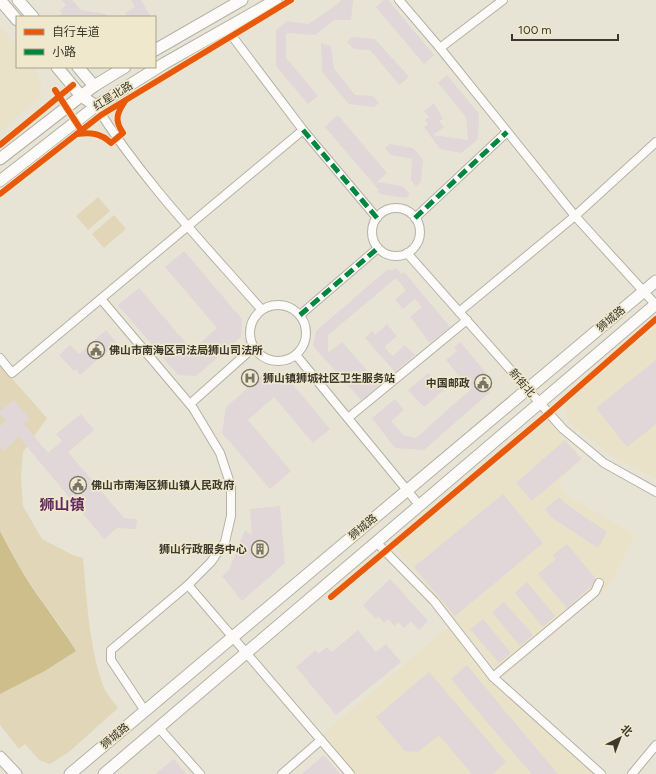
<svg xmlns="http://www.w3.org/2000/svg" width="656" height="774" font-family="Figtree,'Noto Sans SC',sans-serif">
	<rect width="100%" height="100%" fill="#e8e4d5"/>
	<g fill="#e9e2c8">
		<polygon points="0,26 17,46 17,67 34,67 41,82 41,90 37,99 0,132"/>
		<polygon points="656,326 656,478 619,461 584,435 568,421 565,403"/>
		<polygon points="547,421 583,458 559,482 568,496 635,535 612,581 598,596 503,677 395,548"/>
		<polygon points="448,627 489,681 594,774 356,774 322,735"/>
	</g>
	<g fill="#e1d7b8">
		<polygon points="98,197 110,211 88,230 76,216"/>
		<polygon points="114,215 126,229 104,248 92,234"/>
		<path d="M0 365 47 418 23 452 21 477 23 506 42 539 73 555 83 558C87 601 89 647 104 688 107 695 114 702 118 708L69 752 50 764 39 760 25 744 19 749 0 725V694L45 671 76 651 62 628 43 603 20 568 0 531Z"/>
	</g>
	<path fill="#cdbe8c" d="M0 531C13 556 26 580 43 603 54 619 66 634 76 651L45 671 0 694Z"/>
	<g fill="#e1d6d8">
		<polygon points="61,0 72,0 81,10 106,14 106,17 58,17 62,13 60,11 66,5"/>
		<polygon points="131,0 141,0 151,17 128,17 125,13 135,7"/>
		<polygon points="340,0 353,0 351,20 334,20 315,35 286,33 286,58 318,96 308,104 276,66 276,30 287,21 309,24 340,2"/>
		<polygon points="384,0 388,0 434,55 424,64 376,7"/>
		<polygon points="352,37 375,39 409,77 399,85 370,50 354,49 347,42"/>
		<polygon points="321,43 331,46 334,69 355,95 373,96 379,103 374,107 349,104 322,72"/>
		<polygon points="447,75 479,114 478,139 461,153 440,149 424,127 428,124 425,120 429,117 424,111 434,103 443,119 439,121 444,127 433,135 468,140 466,117 438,83"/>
		<polygon points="338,115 387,173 377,182 402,186 410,194 406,198 380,194 377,191 379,190 325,127"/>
		<polygon points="390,144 413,148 423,160 421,182 416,186 411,180 412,159 391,155 385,148"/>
		<polygon points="184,251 242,319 241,337 196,376 178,375 118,305 139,288 192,350 217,328 165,267"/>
		<polygon points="396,268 401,274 404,272 450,327 430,343 410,317 422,307 415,299 403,309 395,300 406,290 396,278 328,335 328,353 342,342 380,385 361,400 313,346 316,331 388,269 390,271"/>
		<polygon points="387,324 397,336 385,346 385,348 393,356 405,345 415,355 395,372 365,338 372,331 375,335"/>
		<polygon points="106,330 117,343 80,375 76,369 74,371 59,355 70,345 79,354"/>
		<polygon points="460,342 487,374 479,380 490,392 424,450 395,448 372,418 395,399 404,410 391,421 403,435 416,438 470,390 446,360 457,351 454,347"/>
		<polygon points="656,360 656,424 627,447 596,408"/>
		<polygon points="266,372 284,374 330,429 313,443 274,397 248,420 291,471 270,489 222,433 226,407"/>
		<polygon points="428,373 444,390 424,407 408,390"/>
		<polygon points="14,400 30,419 24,424 48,453 62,441 56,434 81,414 94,430 68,452 124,518 137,519 136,529 117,528 104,539 19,437 3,451 0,447 0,426 6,421 0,414 0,411"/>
		<polygon points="565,440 581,459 532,501 516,483"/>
		<polygon points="503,494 543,543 455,616 414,567"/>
		<polygon points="559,497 566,504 607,532 598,548 551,517 545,509"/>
		<polygon points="280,506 285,563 242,601 222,576 229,570 245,530 252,535 250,509"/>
		<polygon points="567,544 596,579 591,586 567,608 538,574 556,559 553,555"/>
		<polygon points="390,579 428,621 419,630 411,621 404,628 398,622 395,626 388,619 384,623 378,616 376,619 363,605"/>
		<polygon points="527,582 555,616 543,627 515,593"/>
		<polygon points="504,602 533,635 520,646 492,612"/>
		<polygon points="483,619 511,653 499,663 470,629"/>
		<polygon points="358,630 376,652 386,644 401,662 336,715 296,667 316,650 318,654 327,647 332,652"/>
		<polygon points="467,665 514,722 558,774 532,774 492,728 451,679"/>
		<polygon points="429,672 506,762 492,774 472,774 439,735 418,752 405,751 376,717"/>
		<polygon points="324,755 340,774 302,774"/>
		<polygon points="174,759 186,774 155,774"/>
	</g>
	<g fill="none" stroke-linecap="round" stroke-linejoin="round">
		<g stroke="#b4b1a6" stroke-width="10">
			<g id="street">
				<polyline points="399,0 440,48 575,216 656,305"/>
				<polyline points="226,28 303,130 377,218"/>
				<polyline points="440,48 503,0"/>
				<path d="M96 106C142 180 204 244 261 309"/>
				<circle cx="396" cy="232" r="24"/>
				<polyline points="415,218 507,132"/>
				<polyline points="407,253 563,429 604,463 656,492"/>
				<polyline points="101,299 193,408 220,453 231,486 231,516 225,542 211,562 188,585 111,650 111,660 145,711"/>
				<circle cx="278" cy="333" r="28"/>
				<polyline points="459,312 575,216 656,142"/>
				<polyline points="300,315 378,248"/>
				<polyline points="296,355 420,506"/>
				<polyline points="0,358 12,373 303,130"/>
				<polyline points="190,404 254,347"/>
				<polyline points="348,418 467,320"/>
				<polyline points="377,543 434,601 493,677 601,774"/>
				<polyline points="188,585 350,774"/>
				<polyline points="493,677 595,592 599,583"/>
				<polyline points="159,728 200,774"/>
				<polyline points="282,774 321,740"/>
				<polyline points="632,774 656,745"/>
			</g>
		</g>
		<g stroke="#b4b1a6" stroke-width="13">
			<g id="secondary">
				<polyline points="0,0 17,20"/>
				<polyline points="18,0 33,17"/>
				<polyline points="155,50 242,0"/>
				<polyline points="57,67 81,96 96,106"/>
				<polyline points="78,67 94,86"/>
				<polyline points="0,159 94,86 125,67"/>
				<polyline points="0,181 96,106 165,63 276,0"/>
				<polyline points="0,757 16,774"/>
				<polyline points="70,774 656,281"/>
				<polyline points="104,774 656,304"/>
			</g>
		</g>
		<use href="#street" stroke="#fcfbf9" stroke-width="8"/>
		<use href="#secondary" stroke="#fcfbf9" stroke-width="11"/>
		<g stroke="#00873e" stroke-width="5" stroke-dasharray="10 5" stroke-linecap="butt">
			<polyline points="303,130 377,218"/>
			<polyline points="415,218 507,132"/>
			<polyline points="300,315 378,248"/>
		</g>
		<g stroke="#f0e8cd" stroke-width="8">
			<g id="cycleway">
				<polyline points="55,90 83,133"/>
				<path d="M77 134C90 132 101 133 111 143L123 133C114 120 117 113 125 101"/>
				<polyline points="0,145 73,85"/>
				<polyline points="0,194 101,115 291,0"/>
				<polyline points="331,597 548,414 656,319"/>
			</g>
		</g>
		<use href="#cycleway" stroke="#e8590c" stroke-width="6"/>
	</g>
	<defs>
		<g id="civic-ring" transform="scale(0.9)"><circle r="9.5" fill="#f0e8cd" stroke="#787468" stroke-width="1.5"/><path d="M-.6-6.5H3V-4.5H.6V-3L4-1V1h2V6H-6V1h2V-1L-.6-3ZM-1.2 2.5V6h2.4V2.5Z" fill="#787468"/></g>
		<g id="hospital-ring" transform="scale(0.9)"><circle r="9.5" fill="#f0e8cd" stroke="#787468" stroke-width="1.5"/><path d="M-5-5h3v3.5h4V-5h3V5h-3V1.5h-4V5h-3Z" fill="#787468"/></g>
		<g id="building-ring" transform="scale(0.9)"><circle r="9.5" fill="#f0e8cd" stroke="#787468" stroke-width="1.5"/><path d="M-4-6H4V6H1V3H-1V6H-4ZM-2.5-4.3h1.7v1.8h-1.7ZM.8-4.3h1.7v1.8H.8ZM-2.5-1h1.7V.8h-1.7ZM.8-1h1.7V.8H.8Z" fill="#787468"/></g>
	</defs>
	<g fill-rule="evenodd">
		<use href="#civic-ring" x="96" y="350"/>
		<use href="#hospital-ring" x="250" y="378"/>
		<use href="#civic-ring" x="483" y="383"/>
		<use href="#civic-ring" x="78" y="485"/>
		<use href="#building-ring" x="260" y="549"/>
	</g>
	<g text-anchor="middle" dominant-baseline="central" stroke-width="3.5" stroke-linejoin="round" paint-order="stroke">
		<g font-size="11" fill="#3b382d" stroke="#f0e8cd">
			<text transform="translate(113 96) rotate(-32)">红星北路</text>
			<text transform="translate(611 319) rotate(-40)">狮城路</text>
			<text transform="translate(522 383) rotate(49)">新街北</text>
			<text transform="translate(363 527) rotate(-40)">狮城路</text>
			<text transform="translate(115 736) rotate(-40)">狮城路</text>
		</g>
		<g font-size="11" font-weight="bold" fill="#3b382d" stroke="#f0e8cd" text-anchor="start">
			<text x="109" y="350">佛山市南海区司法局狮山司法所</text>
			<text x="263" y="378">狮山镇狮城社区卫生服务站</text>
			<text x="470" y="383" text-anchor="end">中国邮政</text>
			<text x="91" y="485">佛山市南海区狮山镇人民政府</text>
			<text x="247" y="549" text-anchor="end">狮山行政服务中心</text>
		</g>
		<g font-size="15" font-weight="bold" fill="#602c5b" stroke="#f0e8cd">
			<text x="62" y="505">狮山镇</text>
		</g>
	</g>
	<rect x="16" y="16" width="140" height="52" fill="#f0e8cd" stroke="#a8a28d"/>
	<rect x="24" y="29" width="20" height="6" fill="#e8590c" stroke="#a8a28d"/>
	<text x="52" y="36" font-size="12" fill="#3b382d">自行车道</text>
	<rect x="24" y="49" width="20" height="6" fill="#00873e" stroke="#a8a28d"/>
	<text x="52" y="56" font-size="12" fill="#3b382d">小路</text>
	<g transform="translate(620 738) rotate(42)" stroke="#f0e8cd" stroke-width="3" paint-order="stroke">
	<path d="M0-3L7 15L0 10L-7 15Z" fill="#3b382d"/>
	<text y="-6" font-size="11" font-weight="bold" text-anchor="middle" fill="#3b382d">北</text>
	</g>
	<path d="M512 34v6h106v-6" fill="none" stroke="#3b382d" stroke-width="2"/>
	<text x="518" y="34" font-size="12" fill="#3b382d" stroke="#f0e8cd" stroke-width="3" paint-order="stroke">100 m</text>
</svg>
